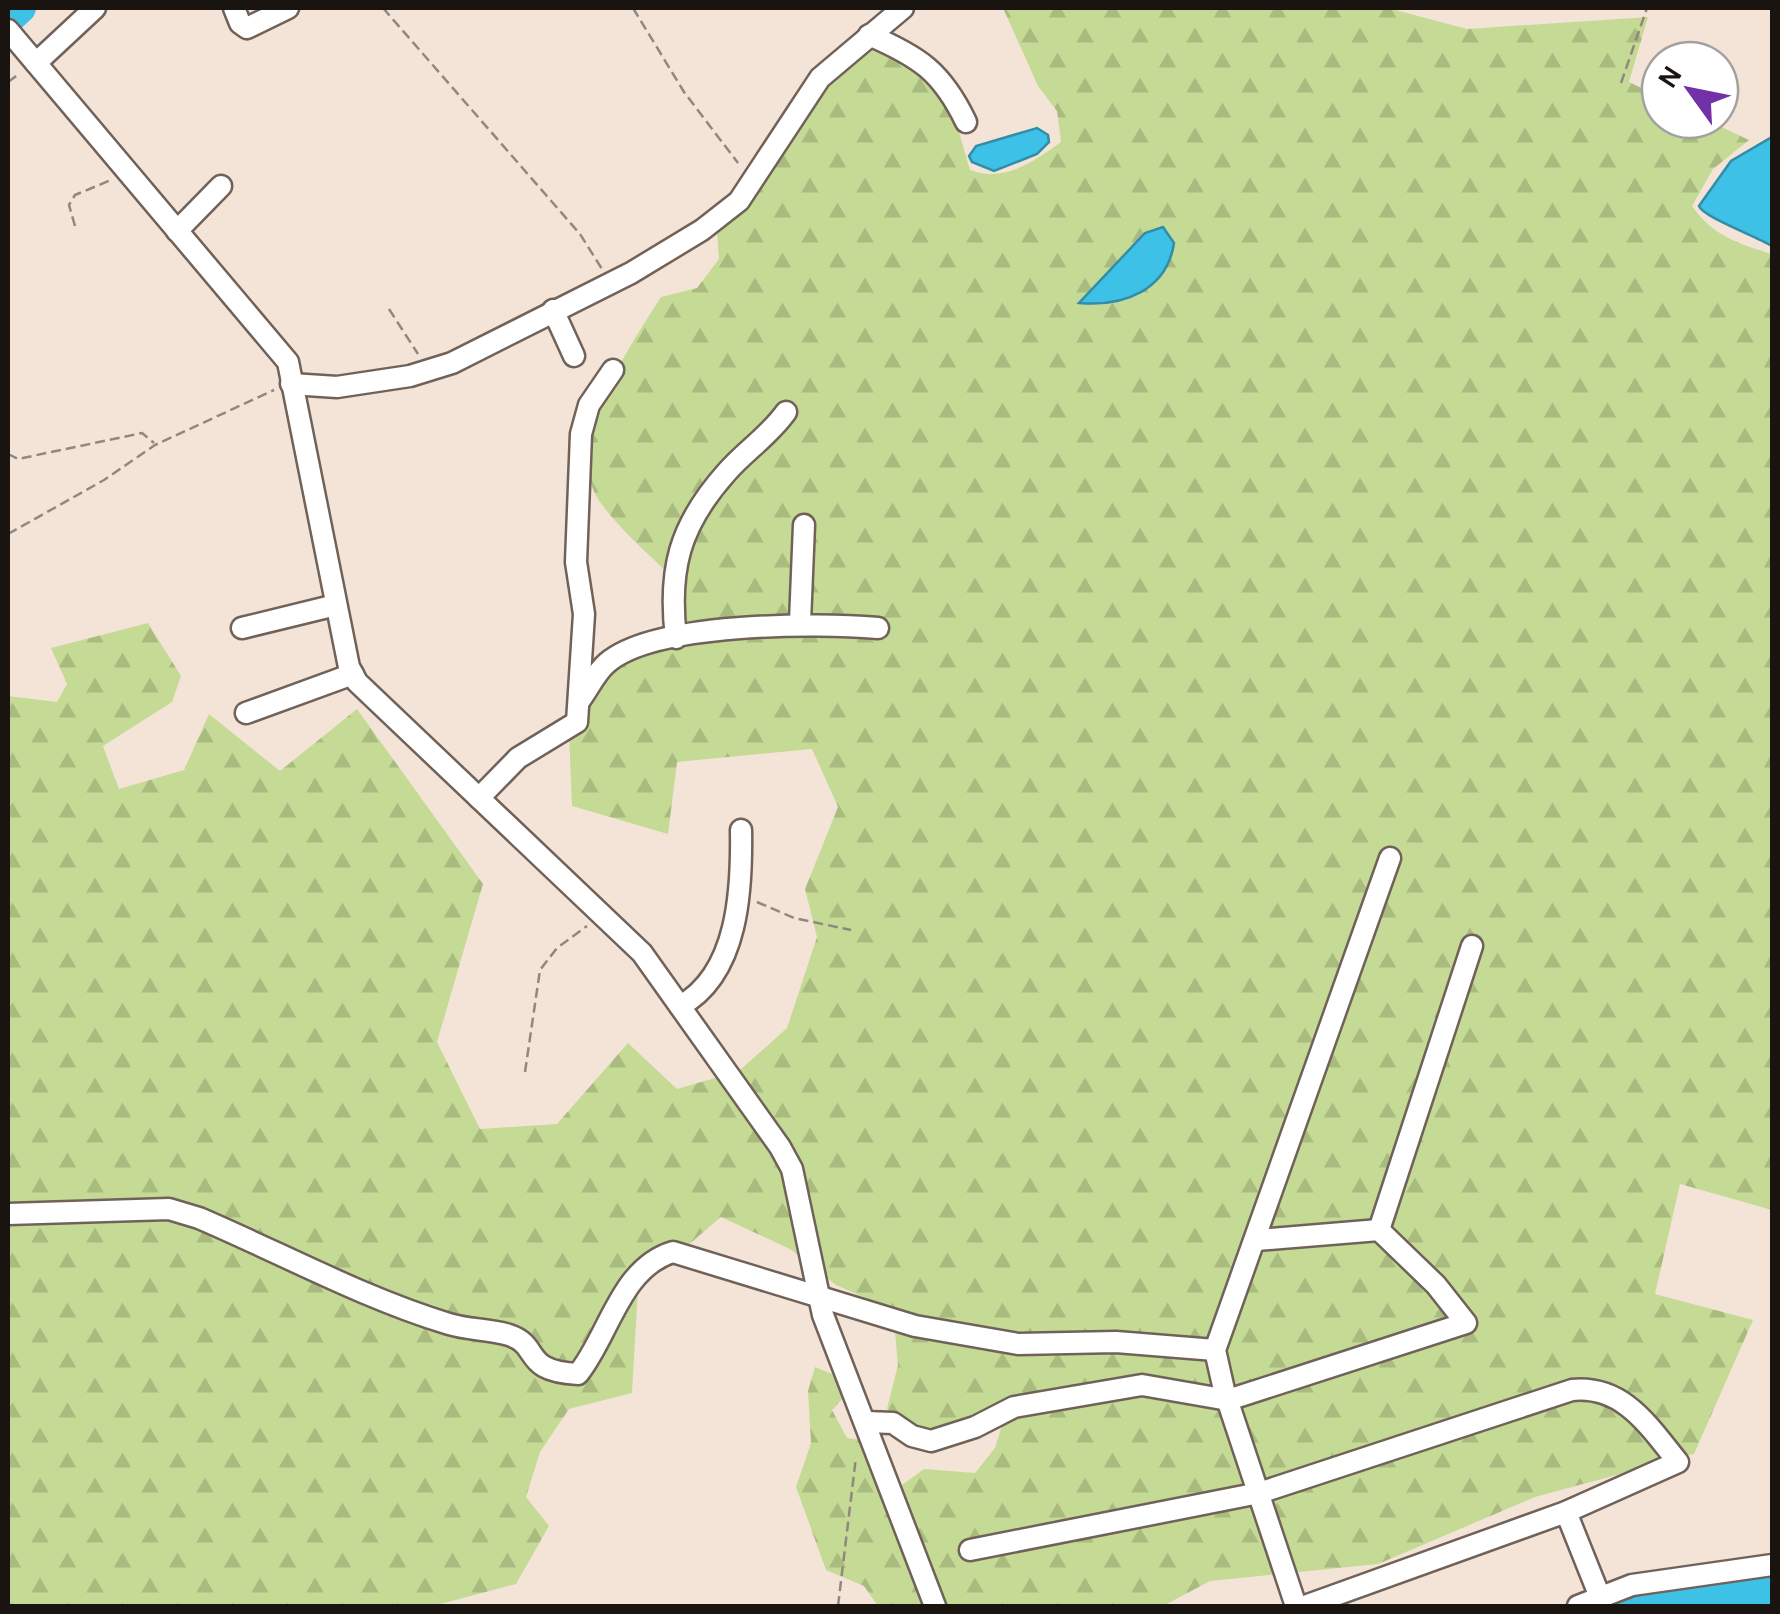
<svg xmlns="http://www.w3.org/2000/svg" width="1780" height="1614" font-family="Karla,sans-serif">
	<defs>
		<pattern id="forest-firs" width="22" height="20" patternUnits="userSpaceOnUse" patternTransform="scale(2.5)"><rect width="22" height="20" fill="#c5db95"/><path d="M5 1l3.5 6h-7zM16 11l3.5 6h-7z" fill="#a9bb7f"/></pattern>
	</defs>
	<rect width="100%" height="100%" fill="#f4e4d8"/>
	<path fill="url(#forest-firs)" d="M1003 8H1388L1467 29 1648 17 1629 82 1660 97V120H1707L1749 140 1713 169 1692 206C1713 236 1739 244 1772 254V1210L1680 1184 1655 1294 1753 1320 1694 1454 1535 1497 1378 1564 1210 1581 1163 1606H878L864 1586 826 1570 796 1487 811 1443 808 1391 815 1367 837 1376 845 1396 832 1410 847 1438 869 1441 898 1488 924 1469 975 1473 995 1448 1003 1422 987 1407C948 1438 925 1439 887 1409L898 1365 893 1310 836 1285 790 1249 721 1217 638 1288 632 1393 569 1409 540 1452 526 1497 549 1526 516 1584 433 1606H8V696L57 702 67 684 51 648 148 623 181 676 172 702 103 746 119 789 184 770 209 714 280 771 357 709 483 884 437 1042 480 1129 557 1124 628 1043 677 1089 739 1071 787 1028 817 937 805 889 838 807 812 749 677 762 668 834 572 806 568 706 601 661 681 644V586C655 559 622 533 600 502 561 447 631 344 661 297L697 288 719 259 717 231 823 81 870 39 946 87 970 170C1004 183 1033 162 1061 142L1057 111 1038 86Z"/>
	<g fill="#3dc1e6" stroke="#328da6" stroke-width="2.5">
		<polygon points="1037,128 1048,135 1049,142 1037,154 994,171 972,162 969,156 976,146"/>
		<path d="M1772 137V246C1756 236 1703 217 1699 206L1731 161Z"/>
		<path d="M1163 227 1174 243C1167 290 1124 307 1079 303L1145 233Z"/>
		<polygon points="1772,1576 1772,1606 1598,1606 1665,1588"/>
	</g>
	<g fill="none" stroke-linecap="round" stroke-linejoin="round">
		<polyline stroke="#3dc1e6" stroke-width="30" points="8,20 21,8"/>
		<g stroke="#706258" stroke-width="25">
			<g id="minor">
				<polyline points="234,8 240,23 247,28 288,8"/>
				<polyline points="8,30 288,362 349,667 357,682 642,953 780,1147 792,1169 823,1315 935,1606"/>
				<path d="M869 35C920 57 942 72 966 122"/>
				<polyline points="36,63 95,8"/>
				<polyline points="177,231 221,186"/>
				<polyline points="553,310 574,356"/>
				<polyline points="291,384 337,387 410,376 452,363 631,273 702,230 739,201 820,78 903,8"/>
				<polyline points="800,622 804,525"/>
				<polyline points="242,628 336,605"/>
				<path d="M676 638C668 570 679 526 726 473 745 451 769 436 786 412"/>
				<path d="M580 700C589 688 596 672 607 663 654 622 817 623 878 628"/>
				<polyline points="246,713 353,674"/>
				<polyline points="479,798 518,758 577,722 584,614 576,562 581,434 589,405 613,370"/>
				<path d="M680 1006C739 974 742 888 741 830"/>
				<path d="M8 1214 169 1209 199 1218C281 1253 363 1298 449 1324 468 1330 490 1329 509 1335 542 1346 520 1371 578 1374 609 1336 620 1268 673 1252L915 1326 1018 1344 1116 1342 1215 1350"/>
				<polyline points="1379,1230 1472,946"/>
				<polyline points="866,1422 893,1423 912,1436 931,1441 975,1427 1014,1407 1142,1385 1228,1400 1466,1323 1436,1285 1379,1230 1257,1240"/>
				<polyline points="1566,1512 1600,1597"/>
				<path d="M970 1550 1259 1493 1572 1390C1623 1385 1648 1425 1678 1462L1566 1512 1305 1606"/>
				<polyline points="1296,1606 1224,1390 1215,1350 1390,858"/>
				<polyline points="1578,1606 1632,1585 1772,1565"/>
			</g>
		</g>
		<g stroke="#92877e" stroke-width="2.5" stroke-dasharray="10 5" stroke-linecap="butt">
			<polyline points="383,8 580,234 602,269"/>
			<polyline points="633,8 684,92 738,163"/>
			<polyline points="8,82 19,74"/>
			<polyline points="1621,83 1647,8"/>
			<polyline points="75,226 69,205 75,195 111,180"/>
			<polyline points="389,309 418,354"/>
			<polyline points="8,454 18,459 142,433 154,443"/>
			<polyline points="8,534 104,480 155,445 274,390"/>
			<polyline points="757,902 794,918 851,930"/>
			<polyline points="525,1072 540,970 557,948 587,926"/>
			<polyline points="838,1606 856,1457"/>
		</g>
		<use href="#minor" stroke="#fff" stroke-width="20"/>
	</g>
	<rect width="1780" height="1614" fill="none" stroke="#19140f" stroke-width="20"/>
	<g transform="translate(1690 90) rotate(303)"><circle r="48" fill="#ffffff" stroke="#a3a19f" stroke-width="2.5"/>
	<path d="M0-8L18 38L0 25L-18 38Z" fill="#7231a6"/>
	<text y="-15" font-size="28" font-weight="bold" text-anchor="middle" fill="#19140f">N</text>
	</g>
</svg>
